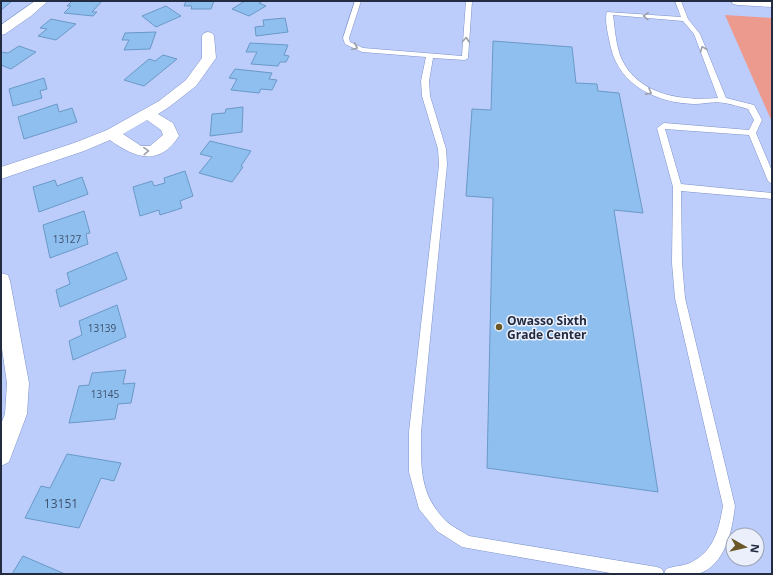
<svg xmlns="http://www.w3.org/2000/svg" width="773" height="575" font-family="'Open Sans',sans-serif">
	<rect width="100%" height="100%" fill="#bccdfc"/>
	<polygon fill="#ed9a8e" points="725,15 772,18 772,122"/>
	<g fill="#8fbfef" stroke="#6a99c7">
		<polygon points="1,1 12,1 1,10"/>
		<polygon points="72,1 102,1 92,12 97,12 93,16 64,13 71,6 67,6"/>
		<polygon points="186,1 214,1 211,9 191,9 192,6 184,6"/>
		<polygon points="245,1 263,1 259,3 266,6 249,16 232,9"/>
		<polygon points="166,6 181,16 156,27 142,16"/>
		<polygon points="285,18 288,32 256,36 255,27 264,26 263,20"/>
		<polygon points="51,19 76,24 56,40 38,36 47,29 40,28"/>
		<polygon points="156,32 150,49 124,50 129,40 122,40 125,33"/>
		<polygon points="493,41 572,47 576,83 597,84 598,91 619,93 643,213 614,210 658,492 487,468 493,198 466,196 472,109 491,110"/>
		<polygon points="250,43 288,45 284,55 289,56 286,62 280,62 278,66 251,64 257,52 246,52"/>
		<polygon points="19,46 36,52 11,69 1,65 1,52 8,53"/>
		<polygon points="163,55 177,59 144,86 124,80 149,59 155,61"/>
		<polygon points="235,69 272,73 269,79 277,80 272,90 261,89 259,93 231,90 237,79 229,78"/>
		<polygon points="44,78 47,89 40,91 42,98 13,106 9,89"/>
		<polygon points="57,104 59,112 72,108 77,122 24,139 18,117"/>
		<polygon points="243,107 242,132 210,136 212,114 225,113 226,109"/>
		<polygon points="210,141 251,151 241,166 243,167 232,182 199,173 212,157 200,154"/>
		<polygon points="185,171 193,196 180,201 182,208 160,215 159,210 140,216 133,187 152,181 154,186 165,183 164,178"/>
		<polygon points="82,177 88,194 39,212 33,187 55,180 57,186"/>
		<polygon points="84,211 90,233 86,234 88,244 50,258 43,225"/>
		<polygon points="117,252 127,279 60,307 56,290 70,284 67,273"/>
		<polygon points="117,305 126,337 73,360 69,341 82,335 79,321"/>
		<polygon points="126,370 123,384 135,383 131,403 118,404 115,419 69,423 79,386 89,385 92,373"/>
		<polygon points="67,454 121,463 114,481 101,478 79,528 25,518 41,486 50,488"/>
		<polygon points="23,556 65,574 12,574"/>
	</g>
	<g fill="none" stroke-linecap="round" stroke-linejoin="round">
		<g stroke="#7f93ca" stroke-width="1">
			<g id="service">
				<path d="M355 1H361L349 38 350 42 363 48 462 56 466 1H472L468 58 465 60 433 58 429 81 430 96 446 149 447 165 421 432C421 467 419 494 446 521 452 527 462 531 469 536L657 567 662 569 664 574H616L462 547 437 531 419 509 409 472V432L439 165 438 149 422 96 421 81 426 57 362 52 345 44 343 38Z"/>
				<path d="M675 1H681L688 19 700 34 726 98 754 105 762 120 756 133 772 171V184L768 181 749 135 665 129 681 184 772 193V199L681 191 682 263 685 298 735 506C732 530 726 565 698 574 689 575 674 574 664 574L666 569C674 566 683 566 690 563 714 552 719 529 723 506L675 298 672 263 673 187 657 128 664 123 749 130 754 120 748 109C740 107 732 104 724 103 715 101 704 104 694 104 658 103 620 86 611 48 609 38 604 21 607 12L681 17ZM613 15 683 21 694 34 718 98C683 101 640 96 622 60 616 47 615 30 613 15Z"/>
			</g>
		</g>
		<g stroke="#7f93ca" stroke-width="1">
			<g id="minor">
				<polygon points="35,1 48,1 31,16 5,34 1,35 1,25"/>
				<path d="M208 32 212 33 214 36 216 58 196 86 169 107 158 114 173 123 179 136C159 167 135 158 110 140L84 151 1 179V167L74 143 107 130 159 101 186 80 202 58V36L204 33ZM147 120 161 130 163 135 150 146H141L123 134Z"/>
				<polygon points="1,273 8,275 10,281 29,383 27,414 9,462 1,466 1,424 5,414 7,383 1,342"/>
			</g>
		</g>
		<g stroke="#7f93ca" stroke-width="1">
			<polygon id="secondary" points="731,1 772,1 772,7 738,5 733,4"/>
		</g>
		<use href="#service" fill="#fff" fill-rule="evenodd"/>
		<use href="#minor" fill="#fff" fill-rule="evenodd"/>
		<use href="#secondary" fill="#fff" fill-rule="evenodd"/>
	</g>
	<defs><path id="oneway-chevron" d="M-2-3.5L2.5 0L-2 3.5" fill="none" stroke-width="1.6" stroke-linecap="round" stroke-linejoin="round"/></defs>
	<g stroke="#9ca0aa">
		<use href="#oneway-chevron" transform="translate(646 16) rotate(-176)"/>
		<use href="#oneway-chevron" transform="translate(466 40) rotate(-86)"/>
		<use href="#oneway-chevron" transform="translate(355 47) rotate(23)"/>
		<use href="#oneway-chevron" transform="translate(703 49) rotate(-112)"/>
		<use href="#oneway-chevron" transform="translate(649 92) rotate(28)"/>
		<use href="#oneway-chevron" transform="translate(146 151) rotate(-2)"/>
	</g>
	<circle fill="#6b5826" stroke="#eaeffb" stroke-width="1.5" cx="499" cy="327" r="4"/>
	<g text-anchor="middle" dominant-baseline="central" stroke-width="3" stroke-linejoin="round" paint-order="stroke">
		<g font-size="10" fill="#3e506c">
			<text x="67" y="239">13127</text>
			<text x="102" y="328">13139</text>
			<text x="105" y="394">13145</text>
		</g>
		<g font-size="12" font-weight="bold" fill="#232b41" stroke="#eaeffb" text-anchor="start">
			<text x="507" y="320">Owasso Sixth<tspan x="507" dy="14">Grade Center</tspan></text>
		</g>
		<g font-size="12" fill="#3e506c">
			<text x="61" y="503">13151</text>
		</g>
	</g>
	<rect width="773" height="575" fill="none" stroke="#232b41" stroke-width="4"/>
	<g transform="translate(745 547) rotate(98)"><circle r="19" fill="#eaeffb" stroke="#9aa1b1"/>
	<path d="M0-3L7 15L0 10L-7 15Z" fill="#6b5826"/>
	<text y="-6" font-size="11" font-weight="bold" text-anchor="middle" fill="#232b41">N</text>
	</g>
</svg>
